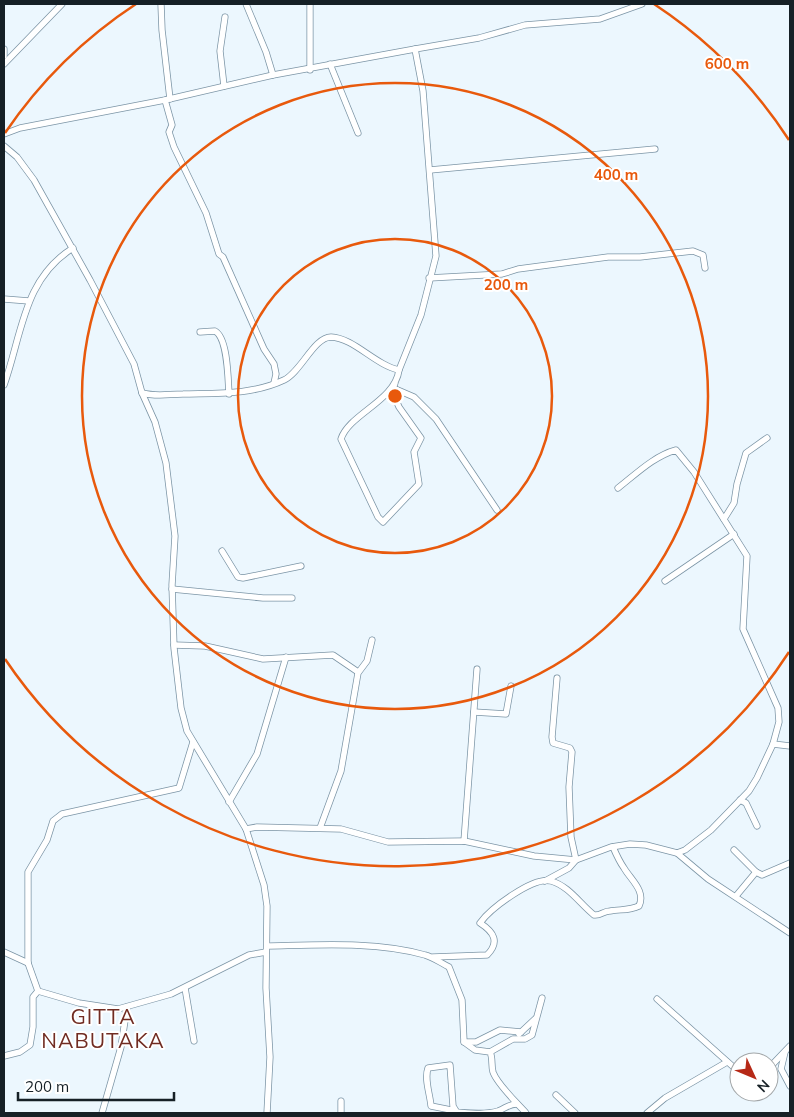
<svg xmlns="http://www.w3.org/2000/svg" width="794" height="1117" font-family="Mulish,sans-serif">
	<rect width="100%" height="100%" fill="#ecf7fe"/>
	<g fill="none" stroke-linecap="round" stroke-linejoin="round">
		<g stroke="#7c95a6" stroke-width="7">
			<g id="street">
				<polyline points="161,4 162,30 170,99"/>
				<polyline points="246,4 266,52 273,75"/>
				<polyline points="415,49 479,38 525,25 600,19 642,4"/>
				<polyline points="4,56 4,49"/>
				<polyline points="4,64 62,4"/>
				<polyline points="330,64 358,133"/>
				<polyline points="310,70 310,4"/>
				<polyline points="224,86 220,51 225,17"/>
				<polyline points="165,100 172,125 169,132 174,147 206,213 219,254 223,257 264,349 274,364 276,374 274,383"/>
				<path d="M4 134 20 128 165 100 273 75 415 49 423 91 436 256 421 315 399 370C375 365 354 338 331 337 314 337 301 372 284 380 252 395 218 393 183 394 168 394 157 397 142 393"/>
				<polyline points="4,146 17,157 34,180 90,280 134,364 142,393 155,422 166,463 175,536 172,585 174,648 181,708 187,731 246,829 264,885 267,906 266,988 270,1057 267,1113"/>
				<polyline points="430,170 655,149"/>
				<polyline points="429,278 502,274 518,269 608,257 640,257 693,251 703,255 705,268"/>
				<polyline points="4,299 29,301"/>
				<path d="M200 332 215 331C228 338 228 380 229 394"/>
				<path d="M395 383 392 391 399 407 421 438 414 452 419 484 383 522 378 517 341 439C349 414 395 401 399 370"/>
				<path d="M4 385C22 335 23 279 73 248"/>
				<polyline points="393,388 414,397 436,419 497,510"/>
				<polyline points="724,519 734,503 737,484 746,453 767,438"/>
				<polyline points="222,551 238,577 243,578 301,566"/>
				<polyline points="665,581 734,534"/>
				<polyline points="172,589 263,598 292,598"/>
				<polyline points="174,645 205,646 263,659 333,655 358,672"/>
				<polyline points="474,712 506,714 511,686"/>
				<polyline points="773,744 790,746"/>
				<polyline points="740,800 746,803 757,826"/>
				<polyline points="229,802 257,754 286,657"/>
				<polyline points="320,828 341,771 358,673 367,661 372,640"/>
				<path d="M246 829 257 827 341 829 388 842 464 841 534 856 576 860 611 847 630 844 646 845 677 853 685 850 711 830 749 791 757 778 773 744 779 722 778 708 743 629 747 556 694 472 676 450C654 456 636 474 618 488"/>
				<polyline points="464,841 477,669"/>
				<polyline points="734,850 756,872"/>
				<polyline points="677,853 708,879 790,933"/>
				<polyline points="545,881 569,868 576,860 571,837 569,787 572,752 570,748 553,743 552,737 557,678"/>
				<polyline points="736,896 756,872 762,875 790,863"/>
				<path d="M267 946C317 945 376 941 425 955 433 957 441 963 449 967L462 1000 464 1042 475 1050 490 1052C493 1058 491 1065 493 1072 497 1084 517 1103 526 1113"/>
				<polyline points="4,952 28,963"/>
				<path d="M433 957 487 955C500 942 494 932 480 923 490 909 533 876 551 881 569 886 580 904 594 915 601 916 603 911 610 911 620 909 629 911 639 906 646 891 631 880 624 868 619 861 616 854 613 847"/>
				<polyline points="185,988 194,1041"/>
				<polyline points="38,991 28,963 28,872 47,840 53,821 62,814 179,788 193,742"/>
				<polyline points="38,991 79,1003 118,1009 171,994 249,955 266,952"/>
				<polyline points="657,999 739,1072"/>
				<polyline points="519,1034 535,1019"/>
				<polyline points="464,1042 476,1042 500,1030 521,1032"/>
				<polyline points="490,1052 513,1039 525,1039 532,1035 542,998"/>
				<polyline points="785,1052 781,1069 790,1086"/>
				<polyline points="4,1056 20,1052 30,1045 33,1027 33,997 38,991"/>
				<polyline points="769,1068 790,1046"/>
				<polyline points="556,1095 575,1113"/>
				<path d="M456 1111 431 1106C430 1094 424 1079 428 1068L450 1065 453 1106 456 1111V1112C470 1113 485 1115 498 1111 506 1108 509 1104 517 1104"/>
				<polyline points="102,1113 121,1047 127,1007"/>
				<polyline points="341,1113 341,1101"/>
				<polyline points="647,1113 665,1098 727,1062"/>
			</g>
		</g>
		<use href="#street" stroke="#fff" stroke-width="5.5"/>
	</g>
	<g fill="none" stroke="#e8590c" stroke-width="2.5">
		<circle cx="395" cy="396" r="157"/>
		<circle cx="395" cy="396" r="313"/>
		<path d="M789 652A470 470 0 0 1 5 659M5 133A470 470 0 0 1 136 4M654 4A470 470 0 0 1 789 140"/>
	</g>
	<g text-anchor="middle" dominant-baseline="central" stroke-width="4" stroke-linejoin="round" paint-order="stroke">
		<g font-size="21" letter-spacing="1" fill="#712c22" stroke="#fff">
			<text x="103" y="1016">GITTA<tspan x="103" dy="24">NABUTAKA</tspan></text>
		</g>
	</g>
	<circle cx="395" cy="396" r="8" fill="#e8590c" stroke="#fff" stroke-width="2.5"/>
	<g font-size="15" text-anchor="middle" font-weight="bold" fill="#e8590c" stroke="#fff" stroke-width="4" stroke-linejoin="round" paint-order="stroke">
		<text x="727" y="69">600 m</text>
		<text x="616" y="180">400 m</text>
		<text x="506" y="290">200 m</text>
	</g>
	<rect width="794" height="1117" fill="none" stroke="#162026" stroke-width="10"/>
	<g transform="translate(754 1077) rotate(134)"><circle r="24" fill="#ffffff" stroke="#a2a6a8"/>
	<path d="M0-4L9 19L0 12L-9 19Z" fill="#b62917"/>
	<text y="-8" font-size="14" font-weight="bold" text-anchor="middle" fill="#162026">N</text>
	</g>
	<path d="M18 1092v8h156v-8" fill="none" stroke="#162026" stroke-width="2.5"/>
	<text x="25" y="1092" font-size="15" fill="#162026" stroke="#ffffff" stroke-width="4" paint-order="stroke">200 m</text>
</svg>
